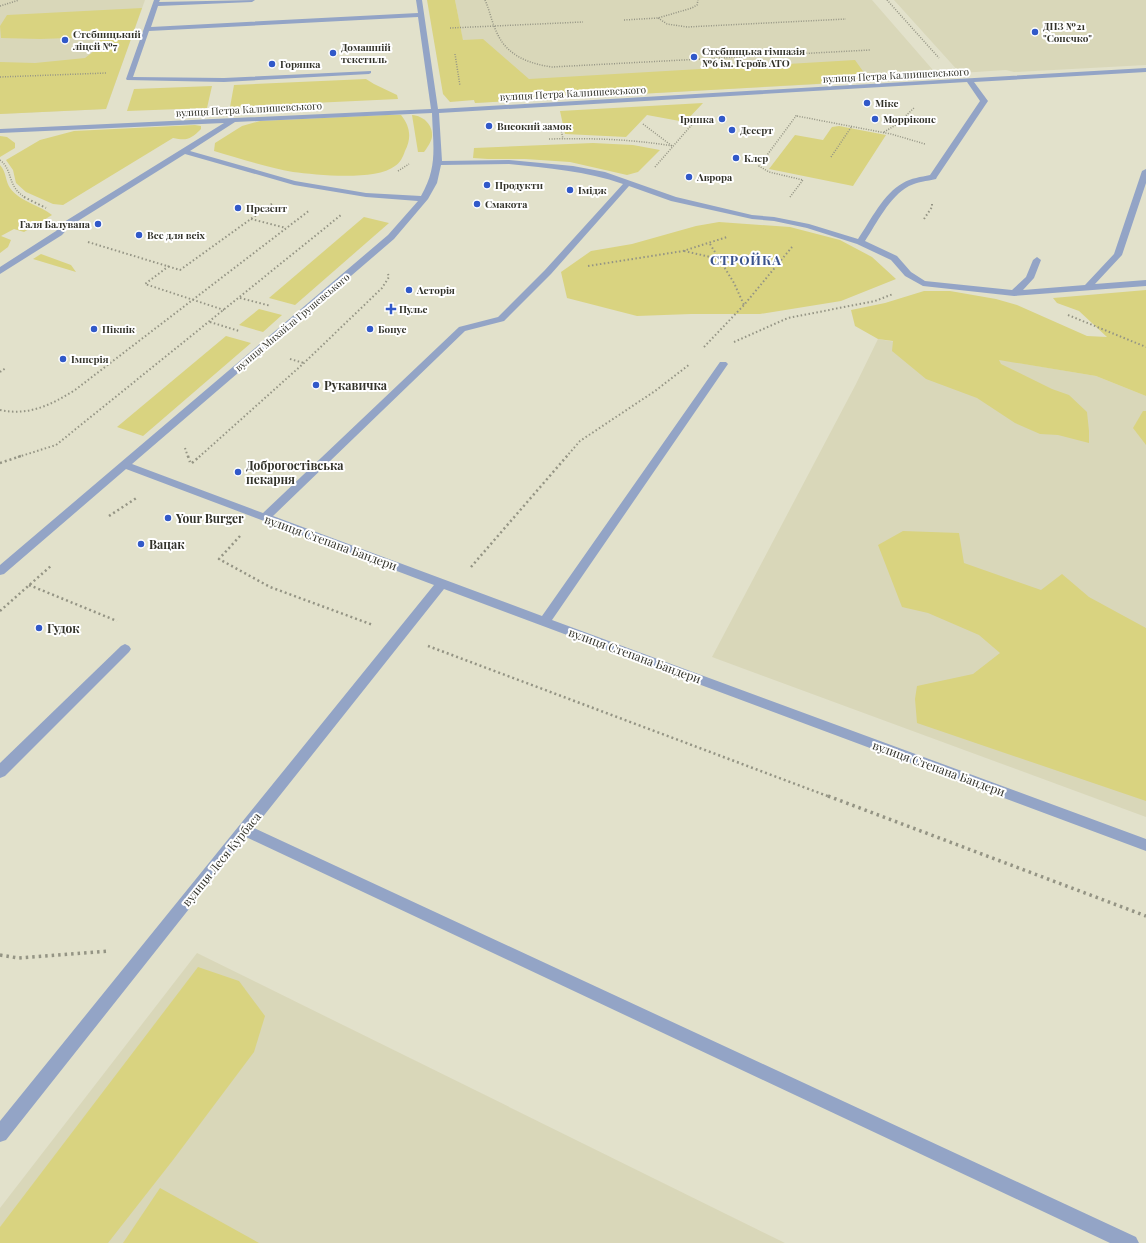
<svg xmlns="http://www.w3.org/2000/svg" width="1146" height="1243" font-family="'Playfair Display',serif">
	<rect width="100%" height="100%" fill="#e2e1cb"/>
	<g fill="#d9d7b9">
		<polygon points="0,0 145,0 106,109 0,114"/>
		<polygon points="455,0 872,0 939,77 913,78 905,77 896,73 888,73 882,74 880,79 874,81 475,103"/>
		<polygon points="894,0 1146,0 1146,65 1014,72 1006,70 960,73"/>
		<polygon points="878,339 1096,376 1146,396 1146,817 712,657 856,384"/>
		<polygon points="197,953 785,1243 0,1243 0,1208"/>
	</g>
	<g fill="#d9d380">
		<polygon points="427,0 455,0 463,40 483,39 529,79 855,60 870,81 475,103 474,100 450,102 443,94"/>
		<polygon points="142,8 106,109 0,114 0,62 35,63 85,58 102,45 98,37 40,39 1,38 0,26 7,15"/>
		<polygon points="366,79 374,84 397,95 398,99 230,107 234,85"/>
		<polygon points="212,86 207,108 127,111 134,89"/>
		<polygon points="703,103 685,122 647,115 626,137 565,134 560,111"/>
		<path d="M385 115H401C410 126 412 138 405 151 403 157 400 163 395 166 376 181 317 175 293 172 269 168 238 158 214 151L215 143 242 126 260 121Z"/>
		<path d="M412 115C424 116 433 125 432 137 431 142 427 148 424 152H418Z"/>
		<path d="M195 125 201 126V129C191 139 187 141 173 138L63 205 53 204 26 192 16 183 13 170 6 160 40 140 74 131Z"/>
		<polygon points="839,126 886,135 853,186 769,169 795,135 823,140 832,127"/>
		<polygon points="0,136 7,137 15,143 15,148 0,157"/>
		<polygon points="593,143 633,145 660,150 638,172 627,175 570,162 525,159 488,159 473,158 474,148"/>
		<path d="M0 165C7 173 5 181 10 188 20 202 40 205 52 215L24 232 14 229 1 236 11 240 8 247 0 253Z"/>
		<polygon points="364,217 389,223 295,305 269,298"/>
		<polygon points="719,222 790,227 840,240 872,257 896,279 841,301 760,314 691,314 637,316 567,298 561,272 591,251 632,244 696,226"/>
		<polygon points="41,254 71,265 76,272 33,259"/>
		<polygon points="1146,290 1146,396 1096,376 999,360 1001,364 1052,389 1069,395 1087,412 1089,431 1089,443 1058,435 1040,434 1015,423 977,398 926,379 892,351 893,341 878,339 855,326 851,310 885,303 924,291 950,291 996,299 1017,305 1087,336 1107,337 1079,311 1057,303 1053,298"/>
		<polygon points="259,309 282,315 263,332 239,325"/>
		<polygon points="226,336 251,343 143,436 117,427"/>
		<polygon points="1143,411 1146,411 1146,445 1133,428"/>
		<polygon points="903,531 959,533 964,563 1041,590 1062,574 1089,597 1146,628 1146,801 917,723 915,699 917,686 973,674 1000,653 979,635 928,613 902,607 878,545"/>
		<polygon points="198,967 239,981 265,1016 254,1052 173,1160 108,1243 0,1243 0,1227"/>
		<polygon points="160,1188 259,1243 123,1243"/>
	</g>
	<g fill="none" stroke-linecap="round" stroke-linejoin="round">
		<g stroke="#949484" stroke-width="1.5" stroke-dasharray="1 1.5" stroke-linecap="butt">
			<path d="M485 0C490 11 492 24 498 35 508 56 530 64 552 67L870 50"/>
			<polyline points="887,0 939,58"/>
			<polyline points="0,6 19,0"/>
			<polyline points="658,18 667,24 687,27 846,19"/>
			<polyline points="624,20 658,18 692,8 697,5 698,0"/>
			<polyline points="450,28 583,22"/>
			<polyline points="455,54 460,86"/>
			<polyline points="0,77 106,73"/>
			<polyline points="797,116 891,134 925,144"/>
			<polyline points="643,124 672,146"/>
			<polyline points="561,129 563,139"/>
			<polyline points="884,132 896,125 914,108"/>
			<path d="M549 139C593 138 629 139 673 146"/>
			<polyline points="831,157 852,126"/>
			<path d="M0 160C14 171 6 186 26 198"/>
			<polyline points="655,167 695,121"/>
			<polyline points="398,171 409,164"/>
			<polyline points="790,197 803,180 769,172 759,166 796,116 795,115"/>
		</g>
		<g stroke="#949484" stroke-width="2" stroke-dasharray="1.5 2.5" stroke-linecap="butt">
			<polyline points="24,197 46,208"/>
			<polyline points="251,219 286,228"/>
			<polyline points="924,219 932,207 932,202"/>
			<polyline points="88,242 180,270 273,203"/>
			<polyline points="710,244 734,283 744,305"/>
			<polyline points="684,251 719,259"/>
			<polyline points="169,266 145,284 224,310"/>
			<polyline points="588,266 683,251 727,237"/>
			<polyline points="240,298 271,306"/>
			<polyline points="1068,315 1146,347"/>
			<polyline points="210,322 239,331"/>
			<polyline points="734,342 788,318 875,301 893,294"/>
			<polyline points="704,347 744,305 792,247"/>
			<polyline points="290,359 304,363"/>
			<polyline points="0,372 6,368"/>
			<path d="M0 410C29 416 51 405 75 390L310 210"/>
			<polyline points="185,448 188,457"/>
			<polyline points="18,457 56,445 341,215"/>
			<polyline points="199,457 304,363 382,288 389,277 388,274"/>
			<polyline points="566,457 580,441 655,391 690,364"/>
		</g>
		<g stroke="#949484" stroke-width="2.5" stroke-dasharray="2 3" stroke-linecap="butt">
			<polyline points="188,456 190,462"/>
			<polyline points="0,463 21,456"/>
			<polyline points="192,463 200,456"/>
			<polyline points="109,516 138,497"/>
			<polyline points="240,536 219,559 270,587 373,625"/>
			<polyline points="471,567 567,456"/>
			<polyline points="29,585 117,621"/>
			<polyline points="0,611 52,565"/>
			<polyline points="428,646 830,797"/>
		</g>
		<g stroke="#949484" stroke-width="3.5" stroke-dasharray="2.5 4" stroke-linecap="butt">
			<polyline points="828,796 1146,916"/>
			<polyline points="0,955 18,958 109,951"/>
		</g>
		<g fill="#93a4c6" fill-rule="evenodd">
			<path d="M154 0H160L159 2 255 0 252 2 158 6 151 27 418 13 416 0H422L438 109 1146 68V72L974 82 988 101 937 177 936 179C927 181 917 182 909 186 889 197 877 223 865 241L897 256 911 272 925 281 1012 290 1026 277 1033 260 1037 257 1041 260 1034 278 1023 290 1085 285 1114 254 1142 171 1146 169V183L1122 255 1095 284 1146 280V286L1014 296 923 286 905 276 891 260 857 244 807 228 774 221 752 219 671 201 629 186 551 274 504 321 465 331 273 516 542 616 720 362H726L728 364 552 620 1146 839V851L444 589 254 828 1136 1237 1139 1243H1110L246 837 6 1140 0 1142V1121L434 585 126 469 4 574 0 575V565L388 235 418 201 366 197 294 185 185 154 70 226 62 235 0 274V267L56 231 64 222 224 123 0 133V129L431 109 418 17 149 31 133 77 224 78 371 71V73L369 74 224 82 127 80 126 79ZM967 82 980 101 930 175C921 177 911 178 903 183 883 194 871 220 858 239L809 224 774 217 752 215 676 197 605 172 573 166 509 160 442 161 439 113ZM432 113C433 146 438 167 421 196L366 193 295 181 190 151 235 122ZM509 164C548 168 586 171 623 184L545 270 498 317 459 327 263 513 132 464 394 239 428 199 437 183 441 165Z"/>
			<polygon points="125,644 129,646 131,649 129,652 5,776 0,778 0,763 121,646"/>
		</g>
	</g>
	<g fill="#3159c9" stroke="#fff" stroke-width="1.5">
		<circle cx="1035" cy="32" r="4"/>
		<circle cx="65" cy="40" r="4"/>
		<circle cx="333" cy="53" r="4"/>
		<circle cx="694" cy="57" r="4"/>
		<circle cx="272" cy="64" r="4"/>
		<circle cx="867" cy="103" r="4"/>
		<circle cx="722" cy="119" r="4"/>
		<circle cx="875" cy="119" r="4"/>
		<circle cx="489" cy="126" r="4"/>
		<circle cx="732" cy="130" r="4"/>
		<circle cx="736" cy="158" r="4"/>
		<circle cx="689" cy="177" r="4"/>
		<circle cx="487" cy="185" r="4"/>
		<circle cx="570" cy="190" r="4"/>
		<circle cx="477" cy="204" r="4"/>
		<circle cx="238" cy="208" r="4"/>
		<circle cx="98" cy="224" r="4"/>
		<circle cx="139" cy="235" r="4"/>
		<circle cx="409" cy="290" r="4"/>
		<path d="M389 303h4v4h4v4h-4v4h-4v-4h-4v-4h4z"/>
		<circle cx="94" cy="329" r="4"/>
		<circle cx="370" cy="329" r="4"/>
		<circle cx="63" cy="359" r="4"/>
		<circle cx="316" cy="385" r="4"/>
		<circle cx="238" cy="472" r="4"/>
		<circle cx="168" cy="518" r="4"/>
		<circle cx="141" cy="544" r="4"/>
		<circle cx="39" cy="628" r="4"/>
	</g>
	<g text-anchor="middle" dominant-baseline="central" stroke-width="4" stroke-linejoin="round" paint-order="stroke">
		<g font-size="10" font-weight="bold" fill="#323229" stroke="#fff" text-anchor="start">
			<text x="1043" y="26">ДНЗ №21<tspan x="1043" dy="12">"Сонечко"</tspan></text>
			<text x="73" y="34">Стебницький<tspan x="73" dy="12">ліцей №7</tspan></text>
			<text x="341" y="47">Домашній<tspan x="341" dy="12">текстиль</tspan></text>
			<text x="702" y="51">Стебницька гімназія<tspan x="702" dy="12">№6 ім. Героїв АТО</tspan></text>
			<text x="280" y="64">Горянка</text>
			<text x="875" y="103">Мікс</text>
			<text x="714" y="119" text-anchor="end">Іринка</text>
			<text x="883" y="119">Морріконе</text>
			<text x="497" y="126">Високий замок</text>
			<text x="740" y="130">Десерт</text>
			<text x="744" y="158">Клер</text>
			<text x="697" y="177">Аврора</text>
			<text x="495" y="185">Продукти</text>
			<text x="578" y="190">Імідж</text>
			<text x="485" y="204">Смакота</text>
			<text x="246" y="208">Презент</text>
			<text x="90" y="224" text-anchor="end">Галя Балувана</text>
			<text x="147" y="235">Все для всіх</text>
			<text x="417" y="290">Асторія</text>
			<text x="399" y="309">Пульс</text>
			<text x="102" y="329">Пікнік</text>
			<text x="378" y="329">Бонус</text>
			<text x="71" y="359">Імперія</text>
		</g>
		<g font-size="10" fill="#323229" stroke="#fff">
			<text transform="translate(896 75) rotate(-3)">вулиця Петра Калнишевського</text>
			<text transform="translate(573 93) rotate(-3)">вулиця Петра Калнишевського</text>
			<text transform="translate(249 109) rotate(-3)">вулиця Петра Калнишевського</text>
			<text transform="translate(292 322) rotate(-40)">вулиця Михайла Грушевського</text>
		</g>
		<g font-size="12" font-weight="bold" fill="#323229" stroke="#fff" text-anchor="start">
			<text x="324" y="385">Рукавичка</text>
			<text x="246" y="465">Доброгостівська<tspan x="246" dy="14">пекарня</tspan></text>
			<text x="176" y="518">Your Burger</text>
			<text x="149" y="544">Вацак</text>
			<text x="47" y="628">Гудок</text>
		</g>
		<g font-size="12" fill="#323229" stroke="#fff">
			<text transform="translate(331 542) rotate(20)">вулиця Степана Бандери</text>
			<text transform="translate(635 655) rotate(20)">вулиця Степана Бандери</text>
			<text transform="translate(939 768) rotate(20)">вулиця Степана Бандери</text>
			<text transform="translate(221 859) rotate(-51)">вулиця Леся Курбаса</text>
		</g>
		<g font-size="13" font-weight="bold" letter-spacing="1" fill="#39528c" stroke="#fff">
			<text x="746" y="259">СТРОЙКА</text>
		</g>
	</g>
</svg>
